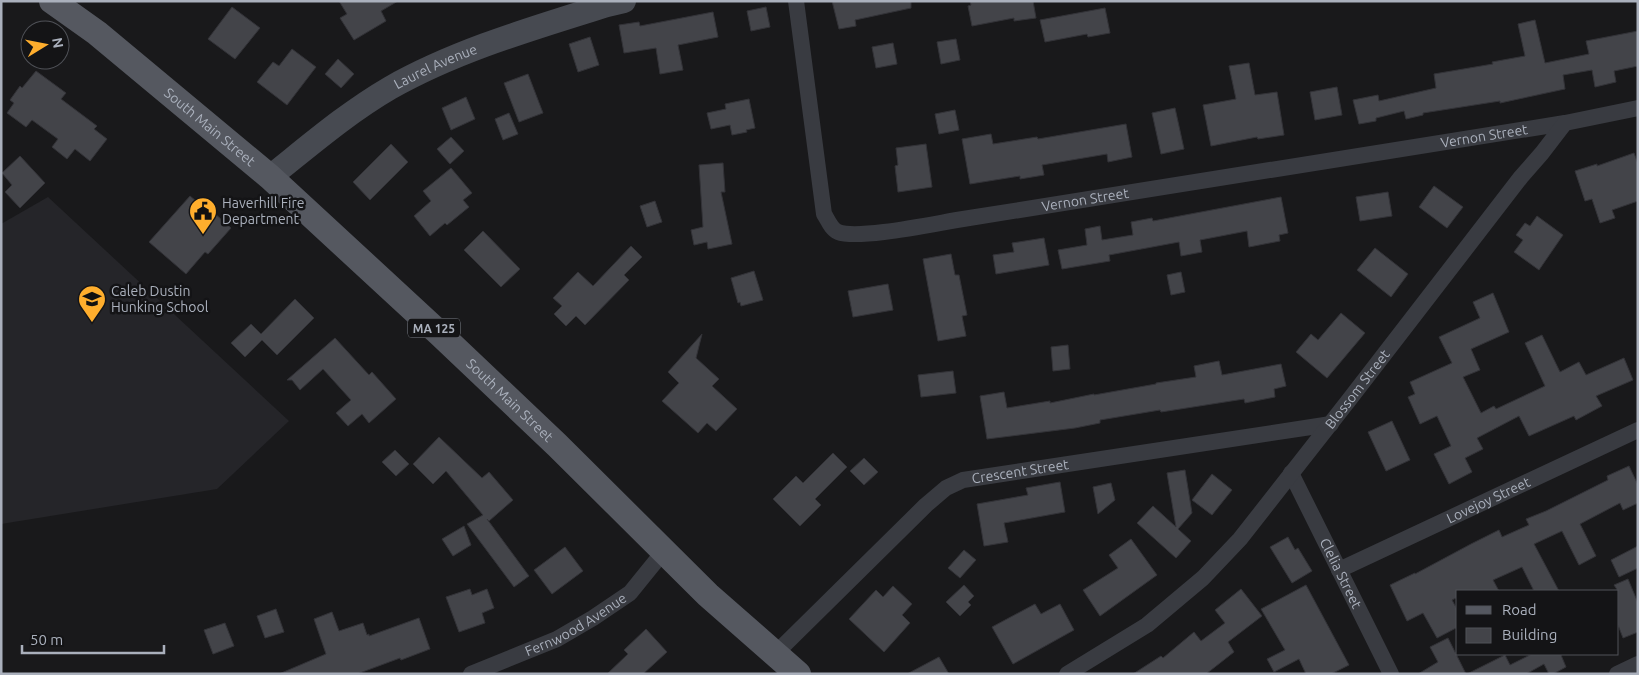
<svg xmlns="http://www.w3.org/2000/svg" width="1639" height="675" font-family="Ubuntu,sans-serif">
	<rect width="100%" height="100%" fill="#19191b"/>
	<polygon fill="#252529" points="48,197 289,421 217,489 1,524 1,224"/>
	<g fill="#434449" stroke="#333338">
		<polygon points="339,1 398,1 381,11 386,21 354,40 340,18 347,14"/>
		<polygon points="832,1 911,1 911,8 855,20 856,26 839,29"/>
		<polygon points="970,1 1033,1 1036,18 1014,21 1014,18 972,26 968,6 971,5"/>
		<polygon points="232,7 260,28 235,59 208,39"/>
		<polygon points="766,7 770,27 751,31 747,11"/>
		<polygon points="1105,8 1110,33 1088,37 1087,34 1045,42 1040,20"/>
		<polygon points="713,12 718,37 678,45 683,70 660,74 656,48 624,53 619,25 639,22 640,26"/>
		<polygon points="1535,20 1545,63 1589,54 1586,41 1638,31 1638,66 1614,71 1616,82 1595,87 1592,70 1563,75 1565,89 1500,103 1500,101 1423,113 1423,115 1406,119 1404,111 1376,118 1376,121 1359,124 1353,100 1378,95 1379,101 1436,88 1434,74 1493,64 1492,62 1525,56 1518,24"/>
		<polygon points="590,37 599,65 578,72 569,44"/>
		<polygon points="956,39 960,60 941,64 937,42"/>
		<polygon points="893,43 897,64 876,68 872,47"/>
		<polygon points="292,49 316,67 287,105 257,82 273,62 279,66"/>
		<polygon points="338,59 354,74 341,88 325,74"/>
		<polygon points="1249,63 1255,95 1277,92 1284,135 1258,139 1257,137 1211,146 1203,105 1236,99 1229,66"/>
		<polygon points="36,71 66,93 61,99 97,126 94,129 107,139 90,161 75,149 67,159 52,147 58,139 32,120 26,127 7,113 14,103 10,100 20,86 22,88"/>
		<polygon points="528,74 543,113 519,122 504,83"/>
		<polygon points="1337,87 1342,115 1315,120 1310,92"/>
		<polygon points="466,97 475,119 451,130 442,108"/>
		<polygon points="749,99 755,128 746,130 747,132 732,135 730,125 711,129 707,113 726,109 725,104"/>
		<polygon points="1175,108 1184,149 1161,154 1152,113"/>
		<polygon points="955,110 959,130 939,134 935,114"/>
		<polygon points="509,113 518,134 503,140 495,119"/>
		<polygon points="1126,124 1132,157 1108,162 1107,154 1042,165 1044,175 1020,179 1020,176 970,184 962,139 991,134 993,144 1037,137 1038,139"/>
		<polygon points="451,137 464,151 450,164 437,149"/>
		<polygon points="391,144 408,162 370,200 353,182"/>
		<polygon points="926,144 932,187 898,192 895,166 898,165 896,148"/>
		<polygon points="1634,153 1638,164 1638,201 1612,210 1615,218 1600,223 1592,199 1585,201 1575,171 1597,164 1597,166"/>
		<polygon points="20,156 45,183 20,208 5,192 12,185 2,173"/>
		<polygon points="723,163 725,192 721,192 732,244 708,249 707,242 694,245 691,230 703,227 699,165"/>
		<polygon points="451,168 472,193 463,200 469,207 447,225 445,223 430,236 414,216 431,201 423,191"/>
		<polygon points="1434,186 1463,207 1447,228 1419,207"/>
		<polygon points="1388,192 1392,216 1360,221 1356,197"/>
		<polygon points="190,196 202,206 204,204 231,228 208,254 205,252 186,274 149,242"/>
		<polygon points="1281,197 1288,233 1279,235 1280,241 1249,247 1247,231 1200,240 1202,252 1181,256 1179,242 1109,255 1110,261 1062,269 1058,250 1087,245 1085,229 1100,226 1102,240 1133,235 1131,222 1152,218 1153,221"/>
		<polygon points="655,201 662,222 647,227 640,206"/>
		<polygon points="1537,216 1563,235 1539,270 1514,252 1523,240 1516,235 1525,223 1530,226"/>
		<polygon points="483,231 520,269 501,287 464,250"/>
		<polygon points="1044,238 1049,265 996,274 993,255 1014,252 1012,243"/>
		<polygon points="631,246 642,257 624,275 629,280 585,325 576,316 566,326 554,314 562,306 553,298 578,272 593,286"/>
		<polygon points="1375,248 1408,274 1391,297 1357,270"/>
		<polygon points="951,254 955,275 959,275 967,315 962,316 966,336 938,341 923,259"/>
		<polygon points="754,271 763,300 741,306 740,302 738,303 731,278"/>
		<polygon points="1181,272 1185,292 1171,295 1167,275"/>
		<polygon points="888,284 893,310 853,317 848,291"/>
		<polygon points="1493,293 1509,332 1471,349 1480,370 1463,377 1481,413 1494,406 1496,409 1545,386 1525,343 1542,335 1560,372 1579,362 1586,375 1624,358 1633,380 1596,396 1602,406 1576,420 1574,416 1529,436 1519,416 1477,438 1483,449 1465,458 1472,472 1449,484 1434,454 1451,446 1437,416 1420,424 1408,397 1415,394 1410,382 1452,363 1439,337 1480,318 1473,302"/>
		<polygon points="295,299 314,318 277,355 262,340 245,357 231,343 251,324 261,334"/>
		<polygon points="1341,313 1365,333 1327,378 1296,352 1311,334 1318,340"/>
		<polygon points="702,334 696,358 719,379 712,386 737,409 716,431 707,423 698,433 662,401 679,383 668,372"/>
		<polygon points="335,338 369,375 372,372 396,399 369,423 362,414 348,426 336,413 351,400 323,369 300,390 292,380 287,380"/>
		<polygon points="1068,345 1070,369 1053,371 1051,347"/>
		<polygon points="1219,361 1222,375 1281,364 1286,386 1274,389 1275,397 1245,403 1244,399 1161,412 1160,410 1100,420 1100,423 1075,428 987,439 980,396 1004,392 1007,408 1050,401 1050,403 1094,394 1094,395 1156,384 1156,383 1196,377 1194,366"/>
		<polygon points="953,371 956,393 921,397 918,375"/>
		<polygon points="1392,421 1410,460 1386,471 1368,432"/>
		<polygon points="439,437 482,478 489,472 513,500 489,521 487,519 529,576 514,587 467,524 483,515 446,471 433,484 413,464"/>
		<polygon points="395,450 409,464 396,476 382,462"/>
		<polygon points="833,453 847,467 815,499 821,505 800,526 773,499 796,476 803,483"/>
		<polygon points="864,458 878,472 864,485 850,471"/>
		<polygon points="1629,466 1638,485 1638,503 1623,510 1620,503 1580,524 1596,556 1579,565 1562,531 1534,544 1559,591 1534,591 1522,567 1493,580 1499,591 1458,591 1458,597 1452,600 1458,611 1458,627 1437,638 1423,613 1407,621 1390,585 1415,573 1415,574 1471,544 1499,530 1502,537 1529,525 1526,519 1546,511 1608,480 1607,476"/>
		<polygon points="1185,470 1192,513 1178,529 1191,541 1176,558 1137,523 1153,506 1176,527 1167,473"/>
		<polygon points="1212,474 1232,490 1212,515 1192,500"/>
		<polygon points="1060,482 1065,512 1004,523 1008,542 984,546 977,504 1028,495 1026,488"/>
		<polygon points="1111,483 1115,500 1098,514 1093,487"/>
		<polygon points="464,526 471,545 453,556 442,539"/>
		<polygon points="1288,537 1295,550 1298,548 1312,571 1292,583 1270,547"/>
		<polygon points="1131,539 1157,575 1100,616 1083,590 1118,568 1109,555"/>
		<polygon points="1638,546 1638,568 1619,577 1611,560"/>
		<polygon points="565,547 583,571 552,594 534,570"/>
		<polygon points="964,550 976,560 960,578 948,568"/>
		<polygon points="1628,579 1638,603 1638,632 1623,638 1618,625 1618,591 1614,585"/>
		<polygon points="964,585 974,596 968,602 971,605 960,616 946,602"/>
		<polygon points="1306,585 1349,665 1331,674 1306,674 1299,659 1274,672 1267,659 1285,650 1261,609"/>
		<polygon points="893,586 912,604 902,615 910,623 884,652 849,619 876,590 883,597"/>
		<polygon points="470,589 472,595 487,589 494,608 482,613 485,623 459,632 446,597"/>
		<polygon points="1241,589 1262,616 1228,642 1234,652 1206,674 1133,674 1161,656 1163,658 1194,632 1201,641 1225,623 1215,610"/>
		<polygon points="1035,604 1041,614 1060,604 1074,630 1013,664 992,627"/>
		<polygon points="276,609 284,632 265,638 257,616"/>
		<polygon points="332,612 339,631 363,623 367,635 369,634 369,636 419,618 430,649 401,660 400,658 357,674 279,674 326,654 314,619"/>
		<polygon points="225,623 234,646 213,654 204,630"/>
		<polygon points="646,629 667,652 643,674 607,674 628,654 624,650"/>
		<polygon points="1448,638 1466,674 1418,674 1438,662 1430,647"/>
		<polygon points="1532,654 1563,654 1561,655 1566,667 1553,674 1549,674 1544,664 1526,674 1467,674 1505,655 1510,665"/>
		<polygon points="939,657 949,674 907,674"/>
	</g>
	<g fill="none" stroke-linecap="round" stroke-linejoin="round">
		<g stroke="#393b41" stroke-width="16">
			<path id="s1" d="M796 1 824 214C828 220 831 229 838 232 859 240 937 223 963 219L1565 123"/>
			<path id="s2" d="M1291 473 1391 674"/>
			<path id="s3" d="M1339 570 1638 430"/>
			<path id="s4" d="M775 654 926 505 946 488 963 480 1331 424"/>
			<path id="s5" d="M471 674 557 639 593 618 630 593 664 551"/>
			<path id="s6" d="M1067 674 1147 625 1203 578 1240 539 1349 400 1521 177 1542 153 1565 123 1638 108"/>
			<polyline points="1617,674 1638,664"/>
		</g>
		<path stroke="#474a51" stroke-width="24" id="s7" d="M270 177C309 146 347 113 390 88 457 50 534 28 607 5L624 1"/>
		<path stroke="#555860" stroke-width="26" id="s8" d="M52 1 97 33 270 177 440 334 557 445 708 595 798 674"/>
	</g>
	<defs>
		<g id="civic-pin" transform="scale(1.4375)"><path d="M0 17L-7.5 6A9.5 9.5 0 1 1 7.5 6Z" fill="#ffae2d" stroke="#141416"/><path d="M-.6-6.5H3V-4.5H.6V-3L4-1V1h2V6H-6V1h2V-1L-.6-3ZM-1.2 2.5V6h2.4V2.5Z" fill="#111"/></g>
		<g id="school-pin" transform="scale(1.4375)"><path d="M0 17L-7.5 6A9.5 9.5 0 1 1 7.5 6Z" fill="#ffae2d" stroke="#141416"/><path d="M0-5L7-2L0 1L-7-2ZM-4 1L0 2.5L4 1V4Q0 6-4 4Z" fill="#111"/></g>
	</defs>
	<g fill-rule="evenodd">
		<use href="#civic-pin" x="203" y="211"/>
		<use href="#school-pin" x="92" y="299"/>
	</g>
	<g text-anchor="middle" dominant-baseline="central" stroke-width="5" stroke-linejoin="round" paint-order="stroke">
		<rect fill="#141416" stroke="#7d818a" stroke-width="1" x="408" y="318.5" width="52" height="19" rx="4"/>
		<g font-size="12" font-weight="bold" fill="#aab0bc">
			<text x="434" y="328">MA 125</text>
		</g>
		<g font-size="14" fill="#aab0bc" stroke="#141416">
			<text stroke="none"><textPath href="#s7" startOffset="200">Laurel Avenue</textPath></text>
			<text stroke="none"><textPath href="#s8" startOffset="202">South Main Street</textPath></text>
			<text stroke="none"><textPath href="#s1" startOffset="892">Vernon Street</textPath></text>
			<text stroke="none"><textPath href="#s1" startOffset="488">Vernon Street</textPath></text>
			<text stroke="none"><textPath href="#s6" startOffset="411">Blossom Street</textPath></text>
			<text stroke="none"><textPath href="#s8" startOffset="608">South Main Street</textPath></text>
			<text stroke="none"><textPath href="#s4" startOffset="315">Crescent Street</textPath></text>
			<text stroke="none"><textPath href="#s3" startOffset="165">Lovejoy Street</textPath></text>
			<text stroke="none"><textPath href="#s2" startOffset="112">Clelia Street</textPath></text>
			<text stroke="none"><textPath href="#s5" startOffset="116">Fernwood Avenue</textPath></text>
		</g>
		<g font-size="14" fill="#aab0bc" stroke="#141416" text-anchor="start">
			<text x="222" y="203">Haverhill Fire<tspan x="222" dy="16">Department</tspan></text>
			<text x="111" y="291">Caleb Dustin<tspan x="111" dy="16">Hunking School</tspan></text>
		</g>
	</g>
	<rect width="1639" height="675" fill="none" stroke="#aab0bc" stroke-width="5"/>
	<rect x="1456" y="590" width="162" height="65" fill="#141416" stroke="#505258"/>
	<rect x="1466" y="606" width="25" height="8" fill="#555860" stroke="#505258"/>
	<text x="1502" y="615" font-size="15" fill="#aab0bc">Road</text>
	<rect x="1466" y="628" width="25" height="15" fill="#434449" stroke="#505258"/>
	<text x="1502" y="640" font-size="15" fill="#aab0bc">Building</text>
	<g transform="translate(45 45) rotate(80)"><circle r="24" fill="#141416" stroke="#505258"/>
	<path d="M0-4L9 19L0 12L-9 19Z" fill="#ffae2d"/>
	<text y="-8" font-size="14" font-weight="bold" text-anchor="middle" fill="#aab0bc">N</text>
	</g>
	<path d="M22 645v8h142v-8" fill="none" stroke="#aab0bc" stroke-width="2.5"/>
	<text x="30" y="645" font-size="15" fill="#aab0bc" stroke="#141416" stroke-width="4" paint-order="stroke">50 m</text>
</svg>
